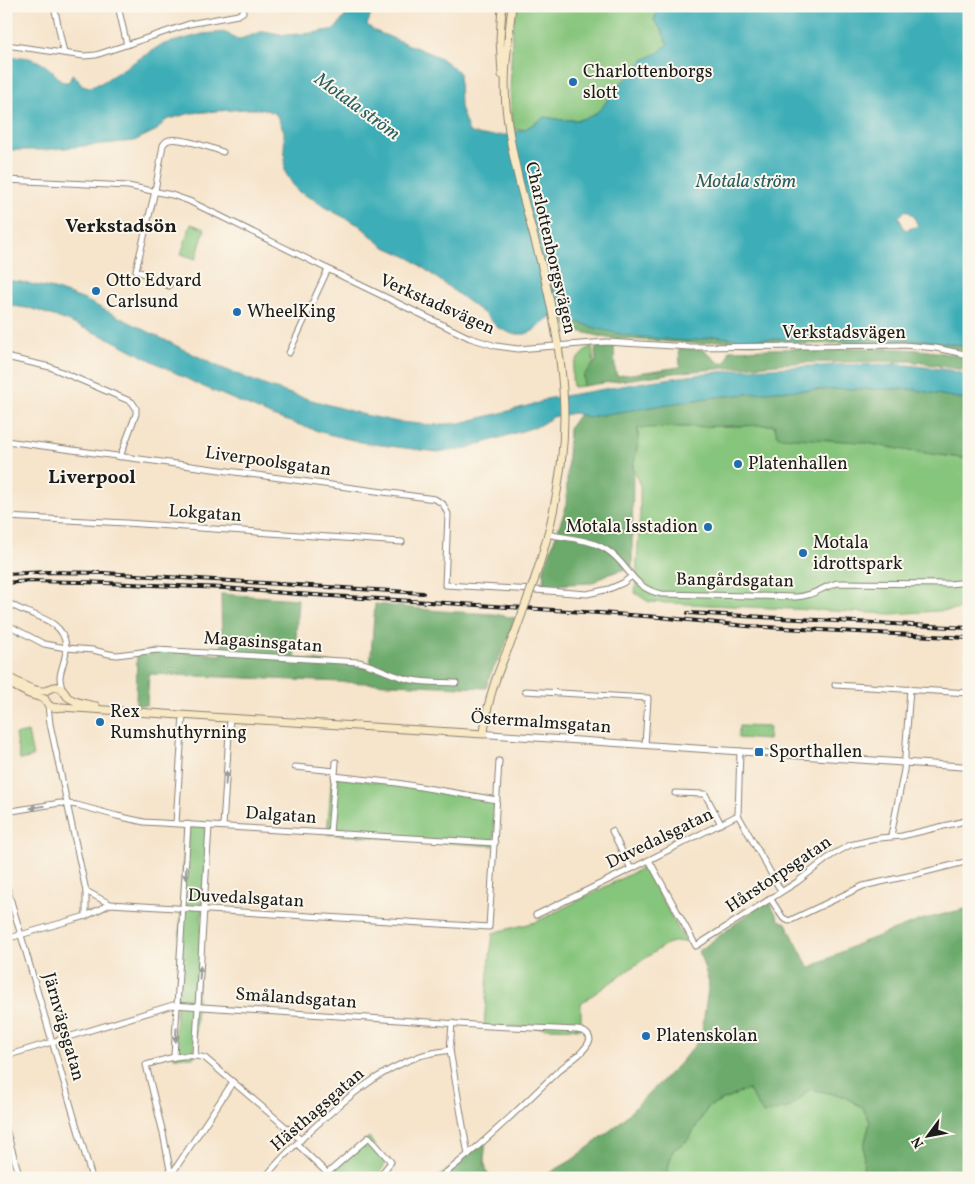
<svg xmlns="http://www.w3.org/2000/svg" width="975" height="1184" font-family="Vollkorn,serif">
	<rect width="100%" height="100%" fill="#fbf7ec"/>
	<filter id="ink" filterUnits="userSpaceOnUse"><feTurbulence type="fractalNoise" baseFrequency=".02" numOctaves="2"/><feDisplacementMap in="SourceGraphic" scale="10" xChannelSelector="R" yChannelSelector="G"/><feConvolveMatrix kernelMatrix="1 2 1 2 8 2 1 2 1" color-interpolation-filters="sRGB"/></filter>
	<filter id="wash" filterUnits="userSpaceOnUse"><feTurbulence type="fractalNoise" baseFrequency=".0096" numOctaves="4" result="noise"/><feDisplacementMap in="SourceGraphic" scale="20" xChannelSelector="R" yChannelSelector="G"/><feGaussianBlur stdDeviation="1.12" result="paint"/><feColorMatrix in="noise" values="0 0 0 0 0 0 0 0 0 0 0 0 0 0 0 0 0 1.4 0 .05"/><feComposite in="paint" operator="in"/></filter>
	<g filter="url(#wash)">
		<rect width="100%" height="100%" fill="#f6e4cb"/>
		<g fill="#86c57c" stroke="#51704c">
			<polygon points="515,6 664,6 656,14 654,20 662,31 668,44 659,52 642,61 628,77 615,89 602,108 592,116 578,120 562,120 545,117 525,129 513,130 510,92 512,37"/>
			<polygon points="191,224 205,229 196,259 181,254"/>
			<path d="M592 346 594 364 584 375 583 386 573 387C571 371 571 365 583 353 586 350 588 348 592 346Z"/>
			<polygon points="778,425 910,451 969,459 969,609 892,614 649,602 635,593 640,513 640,486 633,468 638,444 638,428"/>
			<polygon points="739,726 769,727 768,740 738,738"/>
			<polygon points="28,732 33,757 20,760 15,735"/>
			<polygon points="332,776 494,798 494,846 327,834"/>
			<polygon points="185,825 207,826 194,1057 174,1057"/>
			<polygon points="644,867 684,939 689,941 673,942 666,944 581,1003 581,1029 484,1026 488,973 493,933 500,931 536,922"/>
			<polygon points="748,1089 791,1107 810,1089 843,1096 862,1107 870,1122 864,1146 863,1178 665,1178 673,1150 688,1140 708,1107"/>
			<polygon points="369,1137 386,1163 376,1178 322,1178"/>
		</g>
		<g fill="#6caa6c" stroke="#446344">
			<polygon points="562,316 565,316 575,321 703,339 714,336 729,338 918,339 957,345 969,347 969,352 937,345 912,343 781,344 741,343 727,341 714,341 700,344 607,338 574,330 566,325"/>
			<path d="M599 345H614L615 369 617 376 680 367 679 348 705 350C715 360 727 374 729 350 769 349 808 348 848 348 891 348 927 348 969 358V371L910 361 790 363 681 372 583 386 584 375 596 361 595 350Z"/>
			<polygon points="846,389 910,389 969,400 969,459 910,451 860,442 778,437 774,425 638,428 638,444 633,468 632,567 606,575 593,583 543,585 544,569 566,507 569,428 579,414 588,417 707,398 775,391"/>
			<polygon points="221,594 298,599 295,658 370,668 375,604 440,611 494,614 515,618 505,647 490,675 486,688 149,674 147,705 136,705 137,653 154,649 222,655"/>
			<polygon points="768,899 779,920 786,923 809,968 857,944 924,919 969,908 969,1178 863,1178 864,1146 870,1122 862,1107 843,1096 810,1089 791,1107 763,1114 748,1089 708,1107 688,1140 673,1150 665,1178 541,1178 572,1160 616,1126 679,1064 701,1038 709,982 699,951"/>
			<polygon points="486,1139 484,1161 489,1178 437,1178"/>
		</g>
		<g fill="#3daeb7" stroke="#2c656a" fill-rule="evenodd">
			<path d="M353 6H369L371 14 367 25 375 31 439 57 459 72 460 107 469 132 482 136 506 135 525 129 545 117 562 120H578L592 116 602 108 615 89 628 77 642 61 659 52 668 44 662 31 654 20 656 14 664 6H969V347C930 338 890 339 850 339 815 339 779 339 743 339L729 338 714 336 703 339 687 341 629 336 595 328 575 321 565 316 551 317 547 319 533 331 525 334H512L497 327 486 315 410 258 383 246 359 225 324 207 313 199 297 191 285 172 284 131 276 114 264 109H245L191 113 166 120 157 130 134 141 44 150H6V58C11 58 17 57 22 57 39 58 53 70 62 82H69L72 74 77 78 80 84 89 87 101 83 161 45 203 34 225 32 237 40 264 31 285 35 313 33 335 29ZM906 210 913 215 918 226 905 230 899 217Z"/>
			<polygon points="6,280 21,282 54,289 85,300 217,366 264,385 294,395 365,415 398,422 432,425 460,423 501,413 538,403 546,399 651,381 710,373 746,369 835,365 899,364 949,370 969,375 969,400 910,389 846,389 775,391 707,398 588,417 574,413 553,417 538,426 461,450 437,452 365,443 324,433 275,417 197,384 110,339 62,319 33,309 6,305"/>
		</g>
	</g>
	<g filter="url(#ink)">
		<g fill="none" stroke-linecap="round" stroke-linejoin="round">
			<g stroke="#898074" stroke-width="7">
				<g id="minor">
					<polyline points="54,6 64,53"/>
					<polyline points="118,6 127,45"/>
					<polyline points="6,45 84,56 96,55 189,24 238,15 243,12 245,6"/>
					<polyline points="6,180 128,186 172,195 189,201 220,216 354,282 470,338 496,346 518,349 530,348 606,342 690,347 904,345 936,348 969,355"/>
					<path d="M169 286 136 270 155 191 163 145C165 143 165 141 169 140 179 137 212 148 223 152"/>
					<polyline points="289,353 328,269"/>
					<polyline points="6,357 50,367 132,402 136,408 136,414 120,457"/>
					<polyline points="6,441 435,499 443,504 448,514 445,585 535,590 587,594 609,589 623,583 632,576"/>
					<polyline points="6,517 126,523 402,542"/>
					<path d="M547 534C566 538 590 539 607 550 629 564 632 589 662 594L796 597C815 596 821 587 838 583L949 584 969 582"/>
					<path d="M6 601C25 617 63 615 66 646 67 657 61 667 60 677 60 681 61 685 62 689"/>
					<path d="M6 624 44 644 66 648 93 650 109 654 117 655 157 650 359 662C377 666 394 677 412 680 425 683 443 682 456 683"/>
					<polyline points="835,685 969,693"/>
					<polyline points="525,691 648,698 645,745"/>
					<polyline points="48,705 50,724 86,891 86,916"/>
					<polyline points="295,767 335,771"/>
					<polyline points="334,776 397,783 497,800"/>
					<polyline points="675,793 705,794 721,824"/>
					<polyline points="6,812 60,803 77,805 117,816 144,822 495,843"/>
					<polyline points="738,815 781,891"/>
					<polyline points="176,823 183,715"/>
					<polyline points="223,826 230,718"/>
					<polyline points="612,831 631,869"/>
					<polyline points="330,833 336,762"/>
					<polyline points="891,836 904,770 910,689"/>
					<polyline points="649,860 696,946 797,882 832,855 850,845 880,838 902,836 969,820"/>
					<polyline points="6,884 92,1178"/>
					<polyline points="86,891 110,904"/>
					<polyline points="770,898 783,918 789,921 863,886 917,874 969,861"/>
					<polyline points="536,915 635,867 738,815 740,751"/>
					<polyline points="6,939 86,916 110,904 489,927 499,761"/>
					<polyline points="452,1023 450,1050 468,1155"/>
					<path d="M6 1056 173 1005 489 1026 577 1030C584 1031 589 1033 590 1040 584 1054 568 1062 557 1072 519 1109 481 1146 439 1178"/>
					<polyline points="174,1056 188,824"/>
					<polyline points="195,1056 209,826"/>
					<polyline points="6,1129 20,1178"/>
					<polyline points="297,1144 327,1173"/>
					<path d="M171 1175 163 1133 146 1065C165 1059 185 1052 205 1058L301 1140"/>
					<polyline points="171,1175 233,1082"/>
					<path d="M265 1178C278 1160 294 1146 310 1131 343 1101 377 1071 420 1056 429 1053 440 1052 450 1050"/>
					<polyline points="322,1178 369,1137 391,1162 378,1178"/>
				</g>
			</g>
			<g stroke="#898074" stroke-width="8">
				<polyline id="tertiary" points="484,734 969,767"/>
			</g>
			<g stroke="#898074" stroke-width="9">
				<g id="secondary">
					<polyline points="502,6 500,39 502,75"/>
					<path d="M512 6C508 42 502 80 507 116 513 168 529 217 542 267 552 307 560 349 563 390 568 454 554 521 534 581"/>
					<path d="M6 676C18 682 31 691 44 691 49 691 52 685 58 687 65 689 64 695 69 698 77 703 87 704 96 706"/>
					<path d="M6 682 29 694 45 699C48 707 54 709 61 707L210 717 484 734C487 696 500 666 515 633"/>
				</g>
			</g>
			<use href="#minor" stroke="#fff" stroke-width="5"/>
			<use href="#tertiary" stroke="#fff" stroke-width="6"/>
			<use href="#secondary" stroke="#f8e8c3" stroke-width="7"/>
			<g stroke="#1c1c1c" stroke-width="4">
				<g id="rail">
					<polyline points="6,574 48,572 104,573 423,593"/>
					<polyline points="6,583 28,581 82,582 224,588 298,594 478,605 659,617 746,626 969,638"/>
					<polyline points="688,613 969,628"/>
				</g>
			</g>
			<use href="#rail" stroke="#fbf7ec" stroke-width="2" stroke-dasharray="5.5" stroke-linecap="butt"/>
			<g stroke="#898074" stroke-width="9" stroke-linecap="butt">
				<polyline id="secondary-bridge" points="515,633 534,581"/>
			</g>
			<use href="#secondary-bridge" stroke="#f8e8c3" stroke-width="7"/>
		</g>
		<defs><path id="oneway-solid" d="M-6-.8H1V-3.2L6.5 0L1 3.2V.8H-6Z" transform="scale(1.25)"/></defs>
		<g fill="#999">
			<use href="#oneway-solid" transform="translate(226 778) rotate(-86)"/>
			<use href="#oneway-solid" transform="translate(37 807) rotate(171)"/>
			<use href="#oneway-solid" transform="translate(186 873) rotate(93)"/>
			<use href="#oneway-solid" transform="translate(200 973) rotate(-87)"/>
			<use href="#oneway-solid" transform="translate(176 1035) rotate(94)"/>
		</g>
	</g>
	<g fill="#1f6fb2" stroke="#fbf7ec" stroke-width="2">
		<circle cx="573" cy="82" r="5"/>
		<circle cx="96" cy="291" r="5"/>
		<circle cx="237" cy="312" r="5"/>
		<circle cx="738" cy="464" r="5"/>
		<circle cx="708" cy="527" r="5"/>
		<circle cx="803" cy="553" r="5"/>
		<circle cx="100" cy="722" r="5"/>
		<rect x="754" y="747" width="10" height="10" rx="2.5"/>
		<circle cx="646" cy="1036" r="5"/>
	</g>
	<g text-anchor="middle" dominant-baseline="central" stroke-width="4" stroke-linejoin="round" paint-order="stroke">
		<g font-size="18" fill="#1c1c1c" stroke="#fbf7ec" text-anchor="start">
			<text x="583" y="72">Charlottenborgs<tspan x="583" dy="21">slott</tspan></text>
			<text x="106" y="281">Otto Edvard<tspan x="106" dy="21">Carlsund</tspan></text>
			<text x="247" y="312">WheelKing</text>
			<text x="748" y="464">Platenhallen</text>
			<text x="698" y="527" text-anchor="end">Motala Isstadion</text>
			<text x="813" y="543">Motala<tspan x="813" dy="21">idrottspark</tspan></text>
			<text x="110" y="712">Rex<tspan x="110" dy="21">Rumshuthyrning</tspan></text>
			<text x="769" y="752">Sporthallen</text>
			<text x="656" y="1036">Platenskolan</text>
		</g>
		<g font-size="18" fill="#1c1c1c" stroke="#fbf7ec">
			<text transform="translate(550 248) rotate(77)">Charlottenborgsvägen</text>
			<text transform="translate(437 305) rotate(24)">Verkstadsvägen</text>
			<text x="844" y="333">Verkstadsvägen</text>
			<text transform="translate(268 462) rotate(8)">Liverpoolsgatan</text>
			<text transform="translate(205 514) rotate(4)">Lokgatan</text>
			<text transform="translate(735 581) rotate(1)">Bangårdsgatan</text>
			<text transform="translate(263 643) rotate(4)">Magasinsgatan</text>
			<text transform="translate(541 723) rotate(4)">Östermalmsgatan</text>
			<text transform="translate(281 816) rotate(4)">Dalgatan</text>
			<text transform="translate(660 839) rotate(-26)">Duvedalsgatan</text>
			<text transform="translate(779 875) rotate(-34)">Hårstorpsgatan</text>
			<text transform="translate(246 899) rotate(3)">Duvedalsgatan</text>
			<text transform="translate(296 999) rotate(4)">Smålandsgatan</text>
			<text transform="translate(63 1027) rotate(74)">Järnvägsgatan</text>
			<text transform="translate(318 1110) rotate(-41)">Hästhagsgatan</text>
		</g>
		<g font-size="19" font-style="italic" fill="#2b5e62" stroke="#fbf7ec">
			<text transform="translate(357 107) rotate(36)">Motala ström</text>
			<text x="746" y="182">Motala ström</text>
		</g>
		<g font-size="19" font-weight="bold" fill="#1c1c1c" stroke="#fbf7ec">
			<text x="121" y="227">Verkstadsön</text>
			<text x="92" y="478">Liverpool</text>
		</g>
	</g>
	<rect width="975" height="1184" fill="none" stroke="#fbf7ec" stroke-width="25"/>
	<g transform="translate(928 1136) rotate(238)" stroke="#fbf7ec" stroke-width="4" paint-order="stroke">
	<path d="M0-4L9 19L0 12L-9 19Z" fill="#1c1c1c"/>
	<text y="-8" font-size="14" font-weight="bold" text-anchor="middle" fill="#1c1c1c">N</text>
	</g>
</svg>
